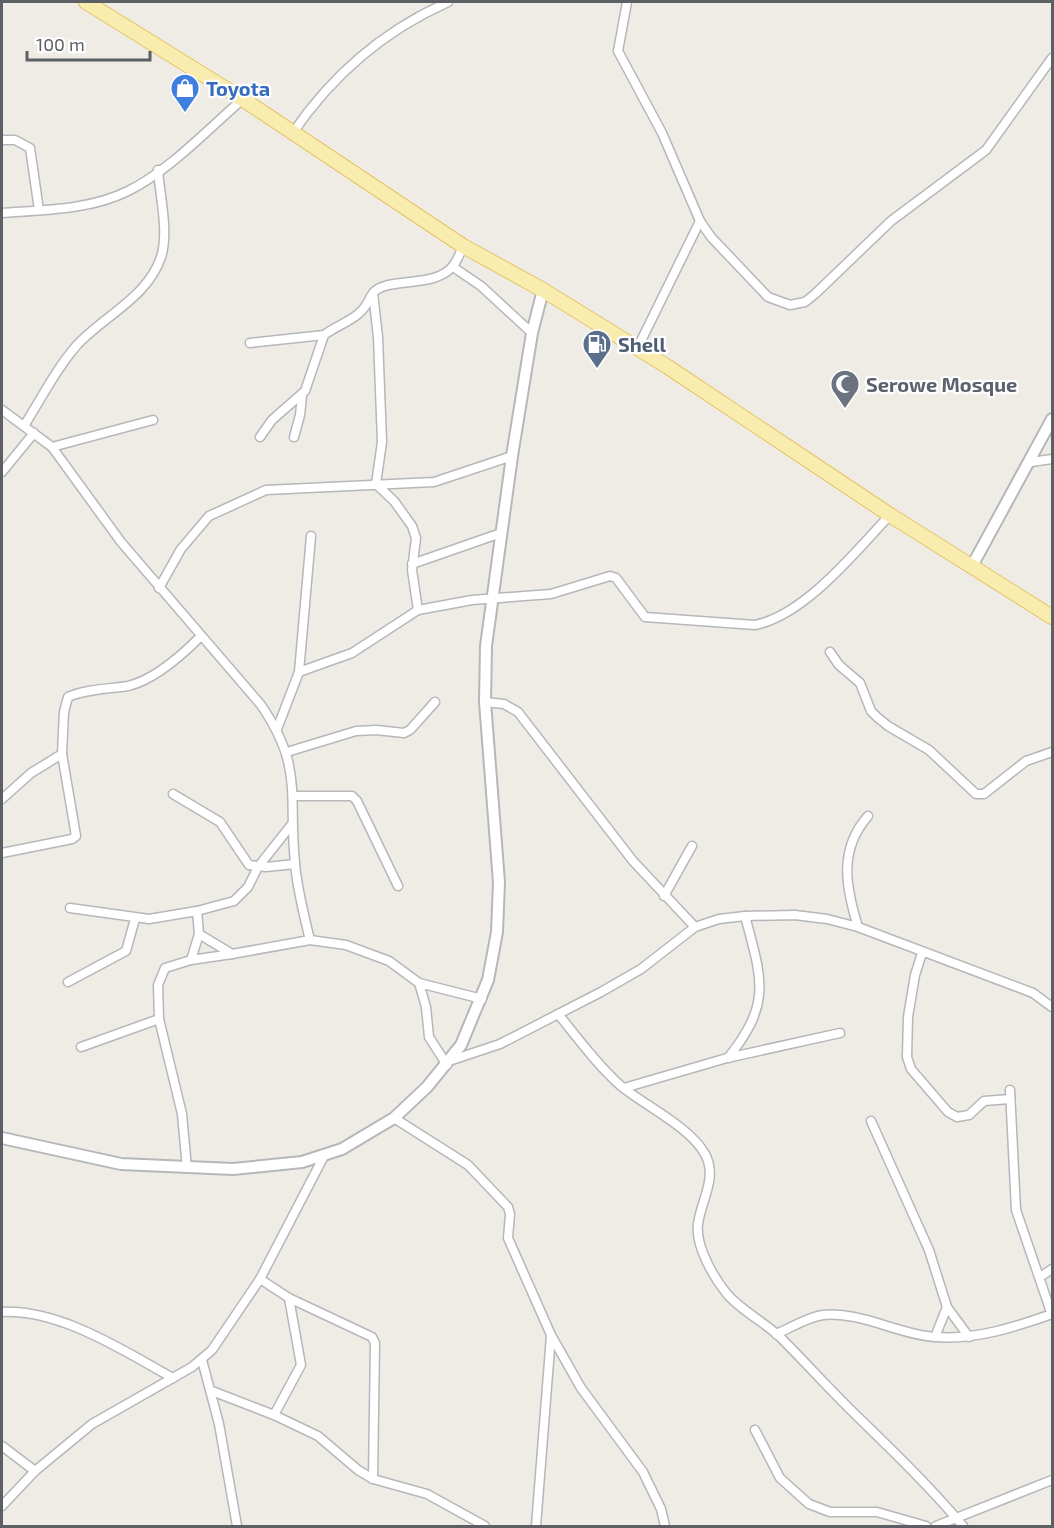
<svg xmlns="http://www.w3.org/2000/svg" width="1054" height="1528" font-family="'Exo 2',sans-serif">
	<rect width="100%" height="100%" fill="#eeece5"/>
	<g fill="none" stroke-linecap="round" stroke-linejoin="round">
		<g stroke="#b5b7ba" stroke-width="11">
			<g id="minor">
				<polyline points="627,2 618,51 662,133 700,221 711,237 768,297 790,305 805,302 815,294 891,221 986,150 1052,58"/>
				<path d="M292 134C332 75 383 31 448 2"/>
				<polyline points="2,140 15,140 30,148 39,210"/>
				<path d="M2 213C43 210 90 210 128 191 169 171 208 129 243 99"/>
				<polyline points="453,267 481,286 532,333"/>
				<polyline points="250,343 324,335"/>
				<polyline points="637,349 700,221"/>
				<path d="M2 410 52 447 121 542 261 705C304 768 288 795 295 863 297 889 304 915 310 940"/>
				<path d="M24 426C41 399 56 369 77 345 104 316 148 297 161 257 169 232 160 197 158 170"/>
				<path d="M260 437 272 420 305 391 324 335C343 321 361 320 371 296"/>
				<polyline points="294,437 300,415 302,396"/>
				<polyline points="52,447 153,420"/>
				<polyline points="1031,462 1052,459"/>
				<polyline points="2,472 34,433"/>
				<path d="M376 484 382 442 378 337 373 293C388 276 433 289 452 267 457 262 460 253 463 246"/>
				<polyline points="376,484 394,501 412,526 416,538 412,570 418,610"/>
				<polyline points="412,564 501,533"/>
				<polyline points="159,588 181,549 209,516 266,490 434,482 512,456"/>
				<polyline points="830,652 839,665 860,683 871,711 877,717 888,726 929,750 976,794 984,794 1026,761 1052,752"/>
				<polyline points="299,672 311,536"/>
				<polyline points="485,702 504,704 518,712 633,861 695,927"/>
				<path d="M277 729 299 672 352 653 418 610 472 600 551 594 610 576 616 578 645 617 755 625C805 615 856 551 890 515"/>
				<polyline points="287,752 356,731 376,730 404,733 410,730 435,702"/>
				<polyline points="173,794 220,822 249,865 266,867 295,864"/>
				<polyline points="293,796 352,796 357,801 398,886"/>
				<polyline points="2,799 31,773 62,754"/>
				<path d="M2 853 72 839 76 836 62 754 64 712 68 697C86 689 109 689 128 686 154 680 181 656 200 637"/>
				<polyline points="664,896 692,846"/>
				<polyline points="70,908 149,919 197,911 234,901 248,887 258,867 292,824"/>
				<path d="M858 927C846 888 838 850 868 816"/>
				<polyline points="199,934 232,954 310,940 346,945 389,961 419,983 482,999"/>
				<polyline points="922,953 915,975 908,1017 907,1057 911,1069 948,1112 957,1117 969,1115 984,1101 1010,1099"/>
				<polyline points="191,960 199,934 197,911"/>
				<polyline points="68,982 126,951 135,919"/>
				<polyline points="419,983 426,1007 429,1037 447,1065"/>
				<path d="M558 1014C578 1038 597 1065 621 1086 644 1105 690 1127 705 1154 718 1178 701 1200 698 1224 695 1246 714 1278 727 1294 742 1311 764 1322 780 1337 807 1364 832 1392 859 1418 895 1453 931 1488 963 1526"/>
				<polyline points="159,1019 182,1114 187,1168"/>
				<polyline points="81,1047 159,1019 158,985 165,968 191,960 232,954"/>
				<path d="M728 1058C772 1003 762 980 745 916"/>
				<polyline points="452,1060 500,1044 601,992 641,969 695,927 719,919 745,916 795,915 827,919 858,927 1033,993 1052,1007"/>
				<polyline points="624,1088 727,1058 840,1033"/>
				<polyline points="1010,1090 1016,1210 1052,1315"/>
				<polyline points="394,1118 468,1165 508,1207 510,1214 508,1238 551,1335 581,1388 643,1472 661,1509 665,1526"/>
				<polyline points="871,1121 929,1250 947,1307 969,1337"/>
				<polyline points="1040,1277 1052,1269"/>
				<polyline points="260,1279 289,1298 372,1337 375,1343 373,1479"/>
				<path d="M2 1312C60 1309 124 1351 173 1378"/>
				<path d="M776 1334C791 1328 807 1317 823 1315 861 1311 899 1335 936 1337 976 1340 1015 1327 1052 1314"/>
				<polyline points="935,1337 947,1307"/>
				<polyline points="202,1360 219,1424 237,1526"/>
				<polyline points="212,1391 274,1415 318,1436 358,1470 373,1479 427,1494 485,1526"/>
				<polyline points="274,1415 301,1365 289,1298"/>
				<polyline points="755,1430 780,1478 809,1504 830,1512 877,1512 926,1526"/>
				<polyline points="2,1446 35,1471"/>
				<polyline points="2,1506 35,1471 92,1424 192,1367 212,1350 260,1279 324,1156"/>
				<polyline points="536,1526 551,1336"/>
				<polyline points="936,1526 1052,1480"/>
			</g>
		</g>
		<g stroke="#b5b7ba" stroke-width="14">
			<g id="tertiary">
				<polyline points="972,566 1052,419"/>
				<polyline points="2,1138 121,1164 233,1169 302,1162 342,1149 394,1118 427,1087 461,1045 488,980 497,932 499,882 485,702 486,646 512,456 532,333 543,290"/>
			</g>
		</g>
		<g stroke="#e6c365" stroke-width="16">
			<polyline id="primary" points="86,2 247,102 463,246 543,290 668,367 890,515 1052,617"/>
		</g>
		<use href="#minor" stroke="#fff" stroke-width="8"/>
		<use href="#tertiary" stroke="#fff" stroke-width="10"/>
		<use href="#primary" stroke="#f8edaf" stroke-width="14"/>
	</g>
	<defs>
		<g id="shop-pin" transform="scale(1.5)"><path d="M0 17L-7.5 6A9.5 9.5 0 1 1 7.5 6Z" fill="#3f7fe0" stroke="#fff"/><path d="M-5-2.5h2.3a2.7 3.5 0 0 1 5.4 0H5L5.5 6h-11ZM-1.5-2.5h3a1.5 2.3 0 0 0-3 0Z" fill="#fff"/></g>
		<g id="fuel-pin" transform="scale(1.5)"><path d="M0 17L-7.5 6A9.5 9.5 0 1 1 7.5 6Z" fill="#5c6f8a" stroke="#fff"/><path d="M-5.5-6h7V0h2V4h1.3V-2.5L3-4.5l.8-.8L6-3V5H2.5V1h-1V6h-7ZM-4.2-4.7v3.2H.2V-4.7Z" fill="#fff"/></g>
		<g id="mosque-pin" transform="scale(1.5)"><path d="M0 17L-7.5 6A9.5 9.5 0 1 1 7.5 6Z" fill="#6b7280" stroke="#fff"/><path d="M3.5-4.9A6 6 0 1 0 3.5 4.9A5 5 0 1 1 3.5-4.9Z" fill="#fff"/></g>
	</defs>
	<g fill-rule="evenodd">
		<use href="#shop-pin" x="185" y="88"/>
		<use href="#fuel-pin" x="597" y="344"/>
		<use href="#mosque-pin" x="845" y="384"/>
	</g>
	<g text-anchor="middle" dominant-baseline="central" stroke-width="4.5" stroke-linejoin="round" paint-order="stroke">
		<g font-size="20" font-weight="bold" fill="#366cbe" stroke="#fff" text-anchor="start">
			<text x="206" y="88">Toyota</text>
		</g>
		<g font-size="20" font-weight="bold" fill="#4e5e75" stroke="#fff" text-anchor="start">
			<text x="618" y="344">Shell</text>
		</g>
		<g font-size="20" font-weight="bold" fill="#5b616d" stroke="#fff" text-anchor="start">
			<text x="866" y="384">Serowe Mosque</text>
		</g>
	</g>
	<rect width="1054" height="1528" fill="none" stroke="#5c6064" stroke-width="6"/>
	<path d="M27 51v9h123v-9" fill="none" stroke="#5c6064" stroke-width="3"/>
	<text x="36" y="51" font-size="18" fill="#5c6064" stroke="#ffffff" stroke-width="4.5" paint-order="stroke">100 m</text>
</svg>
